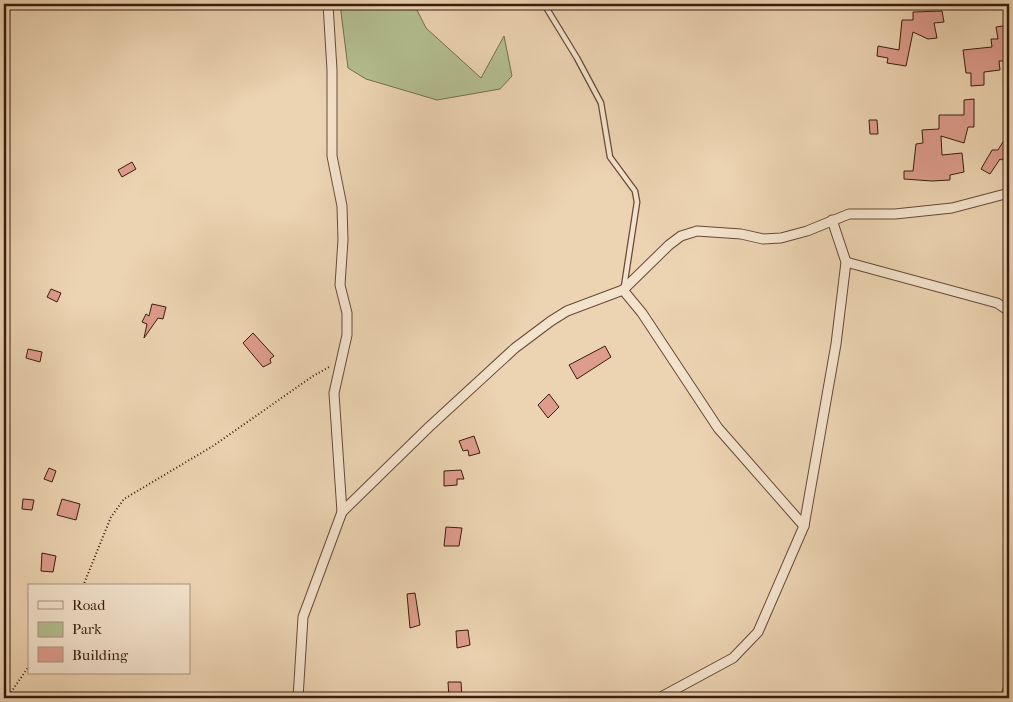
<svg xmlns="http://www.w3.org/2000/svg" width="1013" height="702" font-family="'IM FELL French Canon',serif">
	<rect width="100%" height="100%" fill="#ecd3b1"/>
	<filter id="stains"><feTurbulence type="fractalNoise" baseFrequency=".004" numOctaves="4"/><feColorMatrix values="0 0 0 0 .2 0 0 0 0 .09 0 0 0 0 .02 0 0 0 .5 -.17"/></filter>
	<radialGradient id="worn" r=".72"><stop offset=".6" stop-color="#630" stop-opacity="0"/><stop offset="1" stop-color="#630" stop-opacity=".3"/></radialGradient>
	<polygon fill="#b3be8f" stroke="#766d4f" points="340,4 414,4 426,28 481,78 504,36 512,76 500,89 437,100 366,79 348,68"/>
	<g fill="#de9c8c" stroke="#391c0f">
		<polygon points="942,11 944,22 934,23 937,38 928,39 913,32 906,66 887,63 888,58 877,56 878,46 899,50 902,20 913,20 913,12"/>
		<polygon points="1009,25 1009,45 1006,45 1007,61 999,61 1000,70 984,72 984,85 971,86 971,73 966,73 963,50 992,47 991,39 998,39 996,27"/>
		<polygon points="974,99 974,127 968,127 964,143 941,136 942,155 962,153 964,172 950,175 950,180 932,181 904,179 904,171 913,171 916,144 923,143 922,130 939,129 939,115 964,115 964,100"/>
		<polygon points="869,120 877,120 878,134 870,134"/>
		<polygon points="1009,132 1009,155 1006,154 1002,160 1000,159 990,174 981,169 992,150 998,150"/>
		<polygon points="132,162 136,169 122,177 118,170"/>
		<polygon points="51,289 61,293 57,302 47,297"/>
		<polygon points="152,304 166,307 163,319 158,318 144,338 147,324 142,322 146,314 149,316"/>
		<polygon points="253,333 274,356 270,359 271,363 263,367 243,343"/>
		<polygon points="605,346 611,357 577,379 569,365"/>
		<polygon points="28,349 42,352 40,362 26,358"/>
		<polygon points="549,394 559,407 548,418 538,405"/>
		<polygon points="474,436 480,453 469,456 468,450 463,451 459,441"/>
		<polygon points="49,468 56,471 52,482 44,479"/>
		<polygon points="461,470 464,479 457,479 457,485 444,486 444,471"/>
		<polygon points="23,499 34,500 32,510 22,509"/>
		<polygon points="62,499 80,504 76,520 57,515"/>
		<polygon points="446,527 462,528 459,546 444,546"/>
		<polygon points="42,553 56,556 53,572 41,571"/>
		<polygon points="415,593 420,625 410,628 407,594"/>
		<polygon points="468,630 470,645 457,648 456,631"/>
		<polygon points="448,682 461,682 462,698 449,698"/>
	</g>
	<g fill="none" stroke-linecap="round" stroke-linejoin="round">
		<g stroke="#664a38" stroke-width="7">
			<polyline id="lane" points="544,4 577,58 601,103 610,157 635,191 637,202 624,287"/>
		</g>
		<g stroke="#664a38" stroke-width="11">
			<g id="street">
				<polyline points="328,4 332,70 332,156 342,206 343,240 340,285 347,313 347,335 334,393 342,512"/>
				<polyline points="846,262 997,303 1009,311"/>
				<polyline points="623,290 642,313 718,428 804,526"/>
				<polyline points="298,698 303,617 342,512 429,427 515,348 551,321 567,311 623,290 669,245 681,236 697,231 741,234 763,239 781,238 807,231 849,214 895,214 952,208 1009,193"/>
				<polyline points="659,698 733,658 758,632 804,526 836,344 846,262 832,220"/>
				<polyline points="1005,698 1009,686"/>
			</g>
		</g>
		<g stroke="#391c0f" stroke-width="2" stroke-dasharray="1 2.5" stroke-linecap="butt">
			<polyline points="83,586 111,517 124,499 213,446 313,376 331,366"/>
			<polyline points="7,698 29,666"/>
		</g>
		<use href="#lane" stroke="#f3e2cc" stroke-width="4.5"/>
		<use href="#street" stroke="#f3e2cc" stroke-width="9"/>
	</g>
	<rect width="1013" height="702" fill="none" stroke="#ecd3b1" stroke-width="20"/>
	<rect x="5" y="5" width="1003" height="692" fill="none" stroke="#391c0f" stroke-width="2.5"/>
	<rect x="10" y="10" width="993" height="682" fill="none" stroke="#391c0f"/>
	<rect x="28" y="584" width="162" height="90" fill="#f3e2cc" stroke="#a99380"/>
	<rect x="38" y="601" width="25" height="8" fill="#f3e2cc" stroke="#a99380"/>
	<text x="72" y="610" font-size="15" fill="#391c0f">Road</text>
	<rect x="38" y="622" width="25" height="15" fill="#b3be8f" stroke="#a99380"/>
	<text x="72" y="634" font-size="15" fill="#391c0f">Park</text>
	<rect x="38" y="647" width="25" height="15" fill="#de9c8c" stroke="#a99380"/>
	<text x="72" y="660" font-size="15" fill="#391c0f">Building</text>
	<rect width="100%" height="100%" filter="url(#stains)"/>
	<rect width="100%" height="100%" fill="url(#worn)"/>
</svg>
